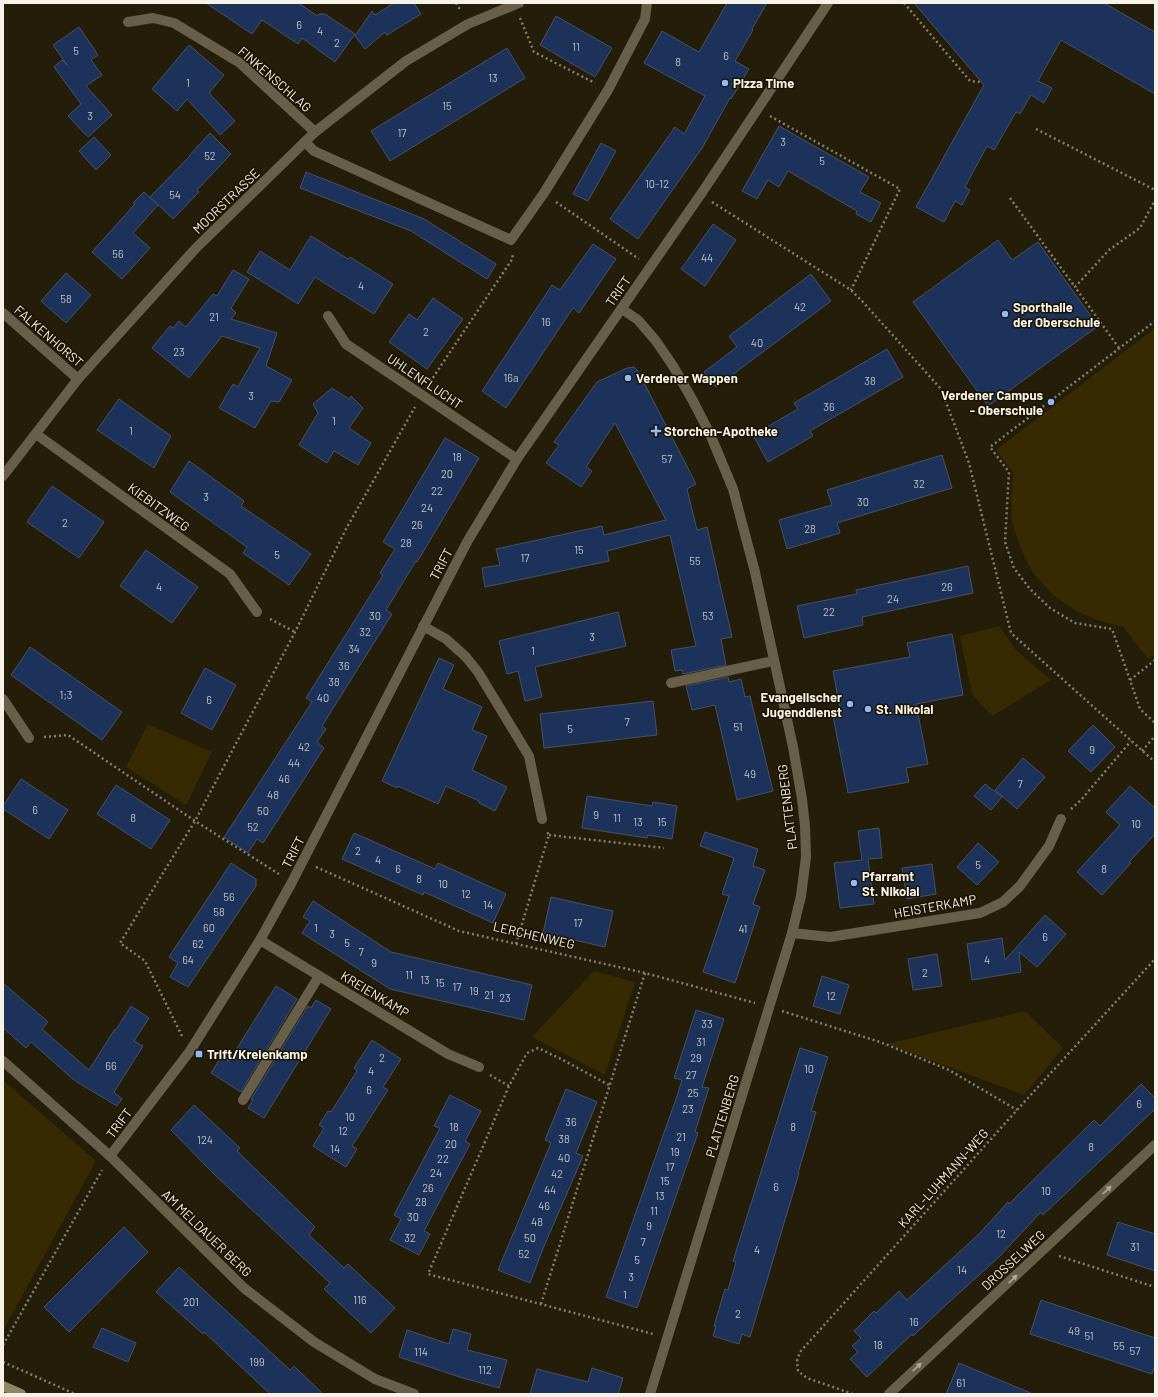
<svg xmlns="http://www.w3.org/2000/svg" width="1158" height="1397" font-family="Barlow,sans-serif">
	<rect width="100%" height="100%" fill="#231d09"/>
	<g fill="#372a01">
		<polygon points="1155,328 1155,654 1148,659 1123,627 1097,620 1074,610 1052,594 1033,573 1021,549 1012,523 1011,498 1013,472 996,450"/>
		<polygon points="999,626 1017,651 1051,680 992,716 972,694 960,636"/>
		<polygon points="148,724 212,752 186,805 126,767"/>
		<polygon points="594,971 635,982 605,1075 532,1037"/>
		<polygon points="1025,1011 1063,1048 1024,1095 887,1044"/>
		<polygon points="3,1080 96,1161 3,1331"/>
	</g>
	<g fill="#1c325a" stroke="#475164">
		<polygon points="206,3 299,3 317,16 319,14 325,14 355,34 335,62 302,38 298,44 262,20 252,34"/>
		<polygon points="394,3 414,3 421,14 387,35 385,32 365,49 355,36 372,11 375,15"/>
		<polygon points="727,3 767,3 752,29 753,30 735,61 749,69 731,99 730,98 702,148 638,239 610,219 675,127 684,134 705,96 644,63 662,31 699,52"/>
		<polygon points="914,3 1104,3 1155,32 1155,94 1061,40 1038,81 1052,88 1044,103 1031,95 1020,114 1016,112 994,150 987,146 965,187 970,190 962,205 955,201 944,222 916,207 984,85"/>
		<polygon points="556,16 612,48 595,77 540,45"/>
		<polygon points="79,27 98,55 91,60 102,75 86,86 112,115 88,137 68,116 81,104 54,67 62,60 67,65 53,45"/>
		<polygon points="189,45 224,75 209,93 235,121 220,135 187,99 177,111 152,89"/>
		<polygon points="507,48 525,78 390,161 371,131"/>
		<polygon points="779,126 869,177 860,192 881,203 871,222 856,214 857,211 788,171 779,187 768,180 757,199 742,191"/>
		<polygon points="210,133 231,154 197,190 199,192 173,219 150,197 190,156 189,156"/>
		<polygon points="94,137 111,155 96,170 79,151"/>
		<polygon points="601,143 616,151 588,201 573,194"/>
		<polygon points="306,172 424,219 496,264 487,279 411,231 300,188"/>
		<polygon points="144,192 158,205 133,233 150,248 122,279 92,252 135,204 133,203"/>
		<polygon points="713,224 736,240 705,286 681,269"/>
		<polygon points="311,236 348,259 350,257 393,284 374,314 315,277 298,304 247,272 260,251 290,270"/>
		<polygon points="998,240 1012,260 1038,242 1098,326 988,406 913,302"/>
		<polygon points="593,244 616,259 579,313 573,308 506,408 482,391 552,285 560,290"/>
		<polygon points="233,270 249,279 231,308 236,313 231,319 277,333 266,366 292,380 279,402 271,401 255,428 219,408 233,384 238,387 260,348 222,336 189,378 152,348 170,326 173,328 179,321 186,327 213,294 217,296"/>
		<polygon points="66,273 91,295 66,323 41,301"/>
		<polygon points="811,274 831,301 716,387 704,372 737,347 729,336"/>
		<polygon points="433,298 463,319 427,369 389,342 409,314 417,320"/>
		<polygon points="887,349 903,377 810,431 813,436 768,462 753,435 798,409 794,403"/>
		<polygon points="634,367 638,371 696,484 687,489 697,530 707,527 732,637 721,639 726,665 683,674 682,670 675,671 671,650 696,646 670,535 607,551 609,561 485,587 482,568 500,565 496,549 602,526 604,535 666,520 615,423 586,467 592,471 581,487 546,463 559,445 554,442 597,382 627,368"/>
		<polygon points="332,388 349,399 351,396 363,408 349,428 371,443 358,465 334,451 327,463 299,445 318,413 313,404"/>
		<polygon points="119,399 171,436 154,468 97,430"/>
		<polygon points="445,438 479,458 417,562 416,561 386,610 392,614 322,726 326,729 317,742 324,748 263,843 257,839 248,853 224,837 312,702 306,698 383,575 380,573 395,549 383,542"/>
		<polygon points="942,455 952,488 837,523 840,533 787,549 779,520 832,505 827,490"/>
		<polygon points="189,461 244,501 241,506 311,554 289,585 243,553 247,547 170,492"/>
		<polygon points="52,486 104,522 79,558 27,522"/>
		<polygon points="146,550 198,587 172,623 120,586"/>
		<polygon points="968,566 973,593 862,617 863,625 804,638 797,606 857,594 856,590"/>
		<polygon points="618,612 626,646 535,667 542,697 525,701 518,671 507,674 499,641"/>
		<polygon points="952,634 963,695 916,704 928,764 906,768 909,782 848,793 833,716 841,714 833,671 910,657 907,643"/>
		<polygon points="30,647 122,712 102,740 11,675"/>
		<polygon points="439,658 454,665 443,689 482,707 472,730 487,736 472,770 507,787 495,811 479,803 479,801 446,786 438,804 398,786 397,788 382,781"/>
		<polygon points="205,668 236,685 212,730 181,713"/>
		<polygon points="728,677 729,682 741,679 745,697 750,696 773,791 737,800 715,705 692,710 686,686"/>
		<polygon points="653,701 657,735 544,748 540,714"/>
		<polygon points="1093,725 1115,747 1091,772 1068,751"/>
		<polygon points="1023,758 1045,777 1017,809 995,790"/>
		<polygon points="21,779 68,810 49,839 3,809 3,806"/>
		<polygon points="985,784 1002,797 991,810 974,796"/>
		<polygon points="116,785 170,820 151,849 97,814"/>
		<polygon points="1130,786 1155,808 1155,834 1129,862 1131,863 1102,895 1077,872 1120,825 1106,812"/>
		<polygon points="587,796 652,806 653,802 677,806 672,839 648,835 647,838 582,828"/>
		<polygon points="879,828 882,858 868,859 874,904 840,908 834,863 862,860 858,831"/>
		<polygon points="705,832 758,849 753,866 765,870 753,904 760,907 735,983 703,972 729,896 722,894 734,858 700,846"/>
		<polygon points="354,833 435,869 438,863 506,894 493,923 424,892 423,895 342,859"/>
		<polygon points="978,843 999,862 977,885 957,867"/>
		<polygon points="231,863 256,879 256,886 188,987 170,977 178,963 169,957"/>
		<polygon points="932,864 936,894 907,899 902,868"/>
		<polygon points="551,897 613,911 605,947 543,933"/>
		<polygon points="313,901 391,952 532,985 524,1020 390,989 302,933 310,921 303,917"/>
		<polygon points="1045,915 1066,934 1037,967 1019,952 1021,972 972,980 967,944 1002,938 1005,960"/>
		<polygon points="937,954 942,986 913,990 908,959"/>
		<polygon points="822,976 849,985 840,1014 813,1006"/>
		<polygon points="3,983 48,1022 42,1029 89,1070 115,1029 116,1030 131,1006 149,1018 134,1041 143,1046 114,1092 122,1099 117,1106 74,1080 31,1042 26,1048 3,1028"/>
		<polygon points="276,986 297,999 241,1092 211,1073 222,1056 229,1061"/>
		<polygon points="316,1000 331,1009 264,1118 248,1108 253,1100 251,1099 308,1006 311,1008"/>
		<polygon points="696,1010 724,1019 702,1087 709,1088 695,1132 698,1133 637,1308 606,1297 677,1096 682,1080 674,1078"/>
		<polygon points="372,1040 401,1059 383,1087 388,1090 352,1146 357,1149 346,1167 313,1146 324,1128 319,1125 328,1111 331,1112 357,1071 354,1068"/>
		<polygon points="800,1048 828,1057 811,1111 816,1112 798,1173 799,1173 750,1337 742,1334 739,1344 713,1336 716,1326 714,1326 725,1289 728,1290 736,1262 733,1261"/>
		<polygon points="1141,1084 1155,1098 1155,1109 1043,1215 1041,1212 999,1257 947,1304 913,1336 912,1334 867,1377 850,1359 858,1352 852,1346 861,1338 854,1331 874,1311 876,1313 899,1291 907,1300 979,1234 1008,1202 1009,1204 1094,1120 1100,1126"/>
		<polygon points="566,1089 597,1102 576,1153 583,1156 542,1251 530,1283 498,1270 551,1143 545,1140"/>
		<polygon points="450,1095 481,1111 465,1141 470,1144 424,1231 430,1234 419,1255 390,1240 401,1219 394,1215 440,1128 434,1126"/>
		<polygon points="194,1105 240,1148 237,1151 315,1227 309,1235 344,1268 348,1264 395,1308 371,1333 324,1289 330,1283 215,1175 171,1130"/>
		<polygon points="1118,1222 1155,1234 1155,1271 1107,1255"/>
		<polygon points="124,1227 148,1252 69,1332 44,1307"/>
		<polygon points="179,1267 290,1370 294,1366 323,1394 270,1394 204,1332 203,1334 156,1292"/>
		<polygon points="1041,1300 1155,1338 1155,1365 1152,1374 1030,1334"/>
		<polygon points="102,1328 136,1343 128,1362 93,1347"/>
		<polygon points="453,1329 471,1334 467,1350 507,1360 499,1388 463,1378 399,1357 407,1330 449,1344"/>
		<polygon points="959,1363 990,1376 1033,1394 946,1394"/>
		<polygon points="592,1368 623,1378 618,1394 530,1394 537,1369 588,1382"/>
	</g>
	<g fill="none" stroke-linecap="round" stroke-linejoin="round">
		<g stroke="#847e6e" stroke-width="2.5" stroke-dasharray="2 3" stroke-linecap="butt">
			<polyline points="456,3 461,11"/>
			<polyline points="904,3 970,81 982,82"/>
			<polyline points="520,18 534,52 595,83"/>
			<polyline points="770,116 900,189 851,290"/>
			<polyline points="1036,129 1155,190"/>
			<polyline points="1010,198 1075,287"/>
			<polyline points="556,202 639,259"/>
			<polyline points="712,202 851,290 863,302 941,389 969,463 1011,633 1155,762"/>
			<polyline points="1119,348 1075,287 1109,250 1140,228 1155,200"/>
			<polyline points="430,382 513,258 512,254"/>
			<polyline points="270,619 295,632"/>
			<polyline points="1155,660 1130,680 1140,709 1155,723"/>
			<polyline points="1130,680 1112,629 1075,623 1050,608 1030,589 1014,568 1005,542 1009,472 990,447 1155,321"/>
			<polyline points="44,737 68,735 195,821 279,874"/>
			<polyline points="1142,751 1155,736"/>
			<polyline points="1071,809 1081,800 1131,741"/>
			<polyline points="549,835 664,848"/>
			<polyline points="316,867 459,931 645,973 755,1003"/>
			<polyline points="516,944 546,844 549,835 547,832"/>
			<polyline points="782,1011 880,1042 949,1070 1017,1110"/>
			<polyline points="182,1036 145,961 120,943 195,821 295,632 346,529 415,407"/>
			<polyline points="490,1075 509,1086"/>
			<polyline points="609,1085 561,1059 538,1048 527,1053 509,1086 428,1274 653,1334"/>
			<polyline points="1059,1256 1155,1287"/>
			<polyline points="541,1304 645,973"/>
			<polyline points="3,1345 102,1170"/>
			<polyline points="3,1362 75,1394"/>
			<polyline points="853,1394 807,1378 798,1371 797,1361 800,1352 1017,1110 1155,959"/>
			<polyline points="1154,1394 1155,1393"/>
		</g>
		<g stroke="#675f4a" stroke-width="10">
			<polyline points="305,142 314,151 511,240 544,193 608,90 645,19 647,3"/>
			<polyline points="671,683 773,661"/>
			<polyline points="243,1100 319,976"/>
		</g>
		<g stroke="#675f4a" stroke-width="10">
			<polyline points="128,22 153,18 174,23 240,63 315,132"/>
			<polyline points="622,309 638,320 656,341 673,366 693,401 710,434 733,489 755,572 793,747 802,799 805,826 806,857 801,896 792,933 650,1394"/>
			<polyline points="3,313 78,379"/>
			<polyline points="328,316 346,344 517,459"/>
			<polyline points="36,434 230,574 257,612"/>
			<polyline points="3,476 78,379 196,248 315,132 406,61 468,24 519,3"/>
			<polyline points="423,626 446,639 466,657 478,672 529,756 542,819"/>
			<polyline points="3,699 29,738"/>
			<polyline points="792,933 830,937 980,913 1003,902 1020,886 1049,846 1061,819"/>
			<polyline points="260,940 448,1054 479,1067"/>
			<polyline points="3,1061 110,1156 244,1288 314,1342 375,1379 414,1394"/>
			<polyline points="110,1156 190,1051 260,940 292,882 467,542 517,459 701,194 828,3"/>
			<polyline points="889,1394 1155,1145"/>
		</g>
		<polyline stroke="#928562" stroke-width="10" points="3,1386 21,1394"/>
	</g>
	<defs><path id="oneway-solid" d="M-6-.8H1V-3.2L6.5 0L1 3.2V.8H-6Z"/></defs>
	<g fill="#afa898">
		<use href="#oneway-solid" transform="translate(1107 1190) rotate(-43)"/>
		<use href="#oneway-solid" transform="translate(1013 1279) rotate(-43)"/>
		<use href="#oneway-solid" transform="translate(917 1367) rotate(-43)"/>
	</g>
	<g fill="#91b8fd" stroke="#1a1302" stroke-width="1.5">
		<circle cx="725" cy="83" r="4"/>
		<circle cx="1005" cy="314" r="4"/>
		<circle cx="628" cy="378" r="4"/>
		<circle cx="1051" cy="402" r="4"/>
		<path d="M654 425h4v4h4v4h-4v4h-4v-4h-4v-4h4z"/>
		<circle cx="850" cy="704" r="4"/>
		<circle cx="868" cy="709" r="4"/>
		<circle cx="854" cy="883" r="4"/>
		<rect x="195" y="1050" width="8" height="8" rx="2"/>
	</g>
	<g text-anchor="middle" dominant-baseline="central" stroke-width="3" stroke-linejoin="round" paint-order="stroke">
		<g font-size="11" fill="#c0c2c3">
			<text x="299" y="24">6</text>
			<text x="320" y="30">4</text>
			<text x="337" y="42">2</text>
			<text x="576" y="46">11</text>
			<text x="76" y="50">5</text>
			<text x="726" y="55">6</text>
			<text x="678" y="61">8</text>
			<text x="493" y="77">13</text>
			<text x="188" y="82">1</text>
			<text x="447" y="105">15</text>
			<text x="90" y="115">3</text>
			<text x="402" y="132">17</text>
			<text x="783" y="141">3</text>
			<text x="210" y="155">52</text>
			<text x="822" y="160">5</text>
			<text x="657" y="183">10-12</text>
			<text x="175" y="194">54</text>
			<text x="118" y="253">56</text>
			<text x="707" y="257">44</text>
			<text x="361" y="285">4</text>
			<text x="66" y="298">58</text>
			<text x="800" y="306">42</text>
			<text x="214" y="316">21</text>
			<text x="546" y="321">16</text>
			<text x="426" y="331">2</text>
			<text x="757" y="342">40</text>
			<text x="179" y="351">23</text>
			<text x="511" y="377">16a</text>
			<text x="870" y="380">38</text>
			<text x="251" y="395">3</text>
			<text x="829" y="406">36</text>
			<text x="334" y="420">1</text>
			<text x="131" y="430">1</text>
			<text x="457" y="456">18</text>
			<text x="667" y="458">57</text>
			<text x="447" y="473">20</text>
			<text x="919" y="483">32</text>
			<text x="437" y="490">22</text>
			<text x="206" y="496">3</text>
			<text x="863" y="501">30</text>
			<text x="427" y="507">24</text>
			<text x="65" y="522">2</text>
			<text x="417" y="524">26</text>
			<text x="810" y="528">28</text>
			<text x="406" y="542">28</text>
			<text x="579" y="549">15</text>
			<text x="277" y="554">5</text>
			<text x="525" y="557">17</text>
			<text x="695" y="560">55</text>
			<text x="159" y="586">4</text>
			<text x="947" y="586">26</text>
			<text x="893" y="598">24</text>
			<text x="829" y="611">22</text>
			<text x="375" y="615">30</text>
			<text x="708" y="615">53</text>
			<text x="365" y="631">32</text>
			<text x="592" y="636">3</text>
			<text x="354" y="648">34</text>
			<text x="533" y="650">1</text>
			<text x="344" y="665">36</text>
			<text x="334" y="681">38</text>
			<text x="66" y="694">1;3</text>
			<text x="323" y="697">40</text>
			<text x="209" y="699">6</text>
			<text x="627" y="721">7</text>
			<text x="738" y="726">51</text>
			<text x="570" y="728">5</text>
			<text x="304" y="746">42</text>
			<text x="1092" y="749">9</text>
			<text x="294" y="762">44</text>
			<text x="750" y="773">49</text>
			<text x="284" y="778">46</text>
			<text x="1020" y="783">7</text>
			<text x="273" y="794">48</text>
			<text x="35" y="809">6</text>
			<text x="263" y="810">50</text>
			<text x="596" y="814">9</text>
			<text x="133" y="817">8</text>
			<text x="617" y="817">11</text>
			<text x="638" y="821">13</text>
			<text x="662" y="821">15</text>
			<text x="1136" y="823">10</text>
			<text x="253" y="826">52</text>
			<text x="358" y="850">2</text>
			<text x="378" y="859">4</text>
			<text x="978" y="864">5</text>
			<text x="398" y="868">6</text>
			<text x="1104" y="868">8</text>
			<text x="419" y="878">8</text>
			<text x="443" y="883">10</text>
			<text x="466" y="893">12</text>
			<text x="229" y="896">56</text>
			<text x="488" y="904">14</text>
			<text x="219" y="911">58</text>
			<text x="578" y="922">17</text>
			<text x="209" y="927">60</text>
			<text x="316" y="927">1</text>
			<text x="743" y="928">41</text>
			<text x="332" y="933">3</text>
			<text x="1045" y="936">6</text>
			<text x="347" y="942">5</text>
			<text x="198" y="943">62</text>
			<text x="361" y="951">7</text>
			<text x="188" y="959">64</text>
			<text x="987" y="959">4</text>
			<text x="374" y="962">9</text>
			<text x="925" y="972">2</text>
			<text x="409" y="974">11</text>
			<text x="425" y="979">13</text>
			<text x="440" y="982">15</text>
			<text x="457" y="986">17</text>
			<text x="474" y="990">19</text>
			<text x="489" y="994">21</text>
			<text x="831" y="995">12</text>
			<text x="505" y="997">23</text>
			<text x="707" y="1023">33</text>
			<text x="701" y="1041">31</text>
			<text x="382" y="1057">2</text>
			<text x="696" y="1057">29</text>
			<text x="111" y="1065">66</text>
			<text x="809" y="1068">10</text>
			<text x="371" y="1070">4</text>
			<text x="691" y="1074">27</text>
			<text x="369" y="1089">6</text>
			<text x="693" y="1092">25</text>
			<text x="1139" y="1103">6</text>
			<text x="688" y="1108">23</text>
			<text x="350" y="1116">10</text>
			<text x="571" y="1121">36</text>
			<text x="454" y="1126">18</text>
			<text x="793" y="1126">8</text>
			<text x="343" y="1130">12</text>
			<text x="681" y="1136">21</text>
			<text x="564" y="1138">38</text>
			<text x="205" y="1139">124</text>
			<text x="451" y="1143">20</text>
			<text x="1091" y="1146">8</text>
			<text x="335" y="1148">14</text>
			<text x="675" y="1151">19</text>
			<text x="564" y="1157">40</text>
			<text x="443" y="1158">22</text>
			<text x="670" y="1166">17</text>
			<text x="436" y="1172">24</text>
			<text x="557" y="1173">42</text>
			<text x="665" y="1180">15</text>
			<text x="776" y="1186">6</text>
			<text x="428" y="1187">26</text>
			<text x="550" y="1189">44</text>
			<text x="1046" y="1190">10</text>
			<text x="660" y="1195">13</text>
			<text x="421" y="1201">28</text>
			<text x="544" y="1205">46</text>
			<text x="654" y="1210">11</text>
			<text x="413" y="1216">30</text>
			<text x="537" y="1221">48</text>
			<text x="649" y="1225">9</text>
			<text x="1001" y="1233">12</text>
			<text x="410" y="1237">32</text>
			<text x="530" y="1237">50</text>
			<text x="643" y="1241">7</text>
			<text x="1135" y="1246">31</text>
			<text x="757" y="1249">4</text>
			<text x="524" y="1253">52</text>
			<text x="637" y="1259">5</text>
			<text x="962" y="1269">14</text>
			<text x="631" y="1276">3</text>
			<text x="625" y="1294">1</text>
			<text x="360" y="1299">116</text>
			<text x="191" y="1301">201</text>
			<text x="738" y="1313">2</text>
			<text x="914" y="1321">16</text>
			<text x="1074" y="1330">49</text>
			<text x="1089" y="1335">51</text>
			<text x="878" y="1344">18</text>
			<text x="1119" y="1345">55</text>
			<text x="1135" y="1350">57</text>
			<text x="421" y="1351">114</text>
			<text x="257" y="1361">199</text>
			<text x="485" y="1369">112</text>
			<text x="961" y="1382">61</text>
		</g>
		<g font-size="13" fill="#f7f2e6" stroke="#1a1302">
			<text transform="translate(275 79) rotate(41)">FINKENSCHLAG</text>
			<text transform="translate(226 201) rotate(-44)">MOORSTRASSE</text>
			<text transform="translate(618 291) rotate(-55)">TRIFT</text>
			<text transform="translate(49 336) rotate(41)">FALKENHORST</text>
			<text transform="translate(425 381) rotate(34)">UHLENFLUCHT</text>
			<text transform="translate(159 507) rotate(36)">KIEBITZWEG</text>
			<text transform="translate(441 564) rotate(-62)">TRIFT</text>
			<text transform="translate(787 807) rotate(-97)">PLATTENBERG</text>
			<text transform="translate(293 852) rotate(-63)">TRIFT</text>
			<text transform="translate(935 906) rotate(-10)">HEISTERKAMP</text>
			<text transform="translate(534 935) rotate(13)">LERCHENWEG</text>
			<text transform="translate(375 994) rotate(31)">KREIENKAMP</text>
			<text transform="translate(722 1116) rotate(-73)">PLATTENBERG</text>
			<text transform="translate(119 1123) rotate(-53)">TRIFT</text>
			<text transform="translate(943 1178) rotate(-48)">KARL-LUHMANN-WEG</text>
			<text transform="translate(207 1233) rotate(44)">AM MELDAUER BERG</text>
			<text transform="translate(1013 1260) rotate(-43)">DROSSELWEG</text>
		</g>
		<g font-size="13" font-weight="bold" fill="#f7f2e6" stroke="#1a1302" text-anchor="start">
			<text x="733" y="83">Pizza Time</text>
			<text x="1013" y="307">Sporthalle<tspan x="1013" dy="15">der Oberschule</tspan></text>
			<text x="636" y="378">Verdener Wappen</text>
			<text x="1043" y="395" text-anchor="end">Verdener Campus<tspan x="1043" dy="15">- Oberschule</tspan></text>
			<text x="664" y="431">Storchen-Apotheke</text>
			<text x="842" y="697" text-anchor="end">Evangelischer<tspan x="842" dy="15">Jugenddienst</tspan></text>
			<text x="876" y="709">St. Nikolai</text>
			<text x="862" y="876">Pfarramt<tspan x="862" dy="15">St. Nikolai</tspan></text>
			<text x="207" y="1054">Trift/Kreienkamp</text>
		</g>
	</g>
	<rect width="1158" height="1397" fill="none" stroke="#f7f2e6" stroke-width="8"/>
</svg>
